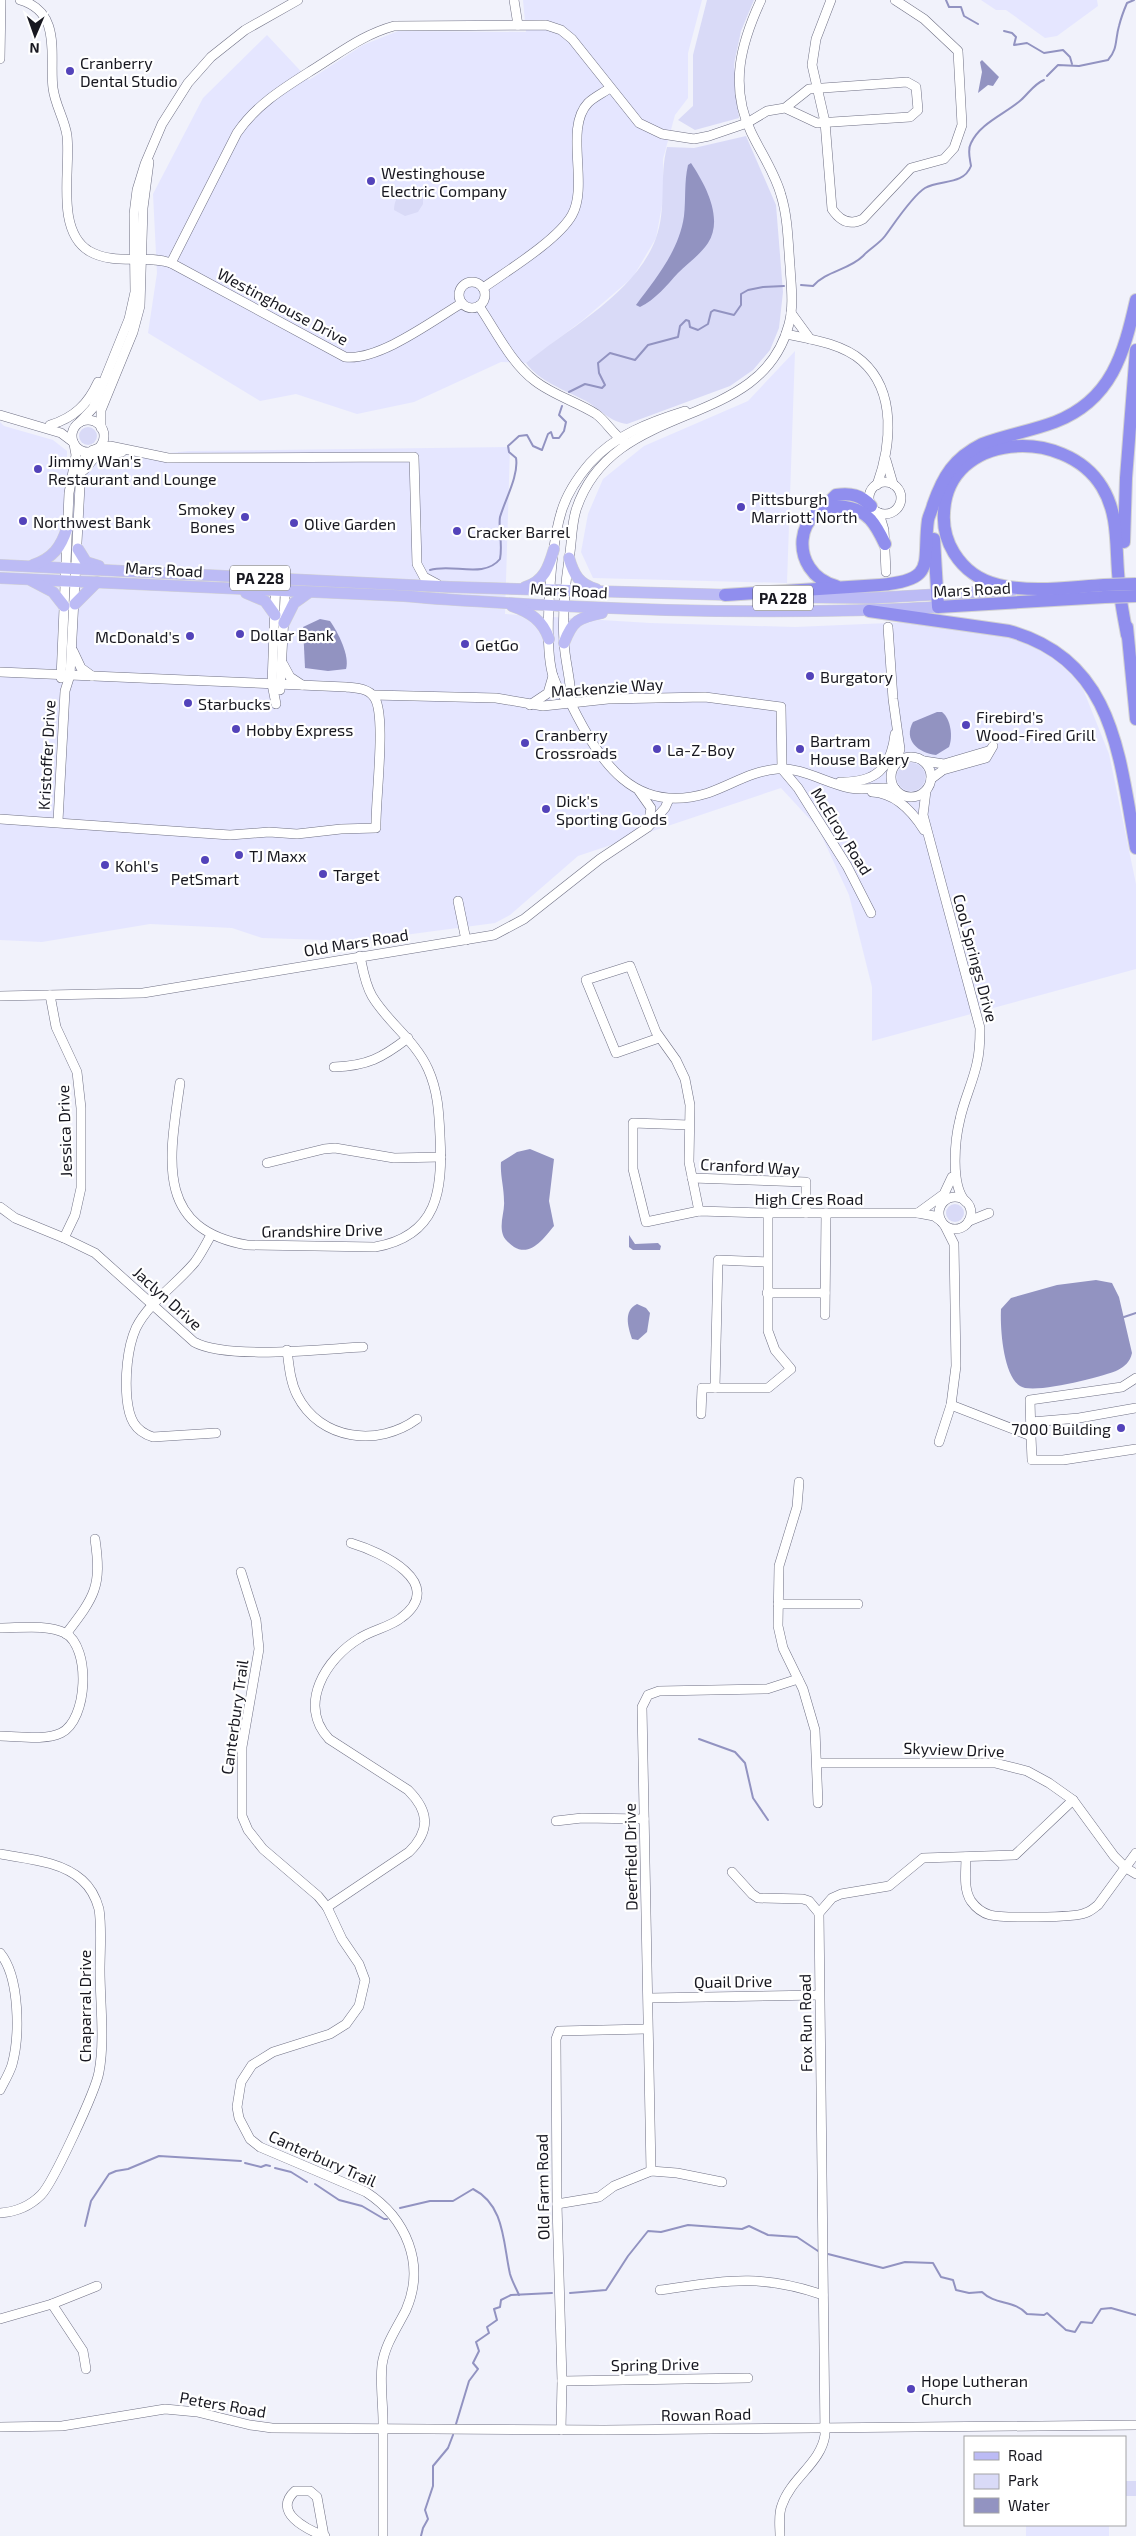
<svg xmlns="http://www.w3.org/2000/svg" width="1136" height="2536" font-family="'Exo 2',sans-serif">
	<rect width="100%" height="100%" fill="#f1f2fb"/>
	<g fill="#e5e6ff">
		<polygon points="523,0 702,0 688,53 688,98 675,115 663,159 663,200 656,238 633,277 583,320 526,363 501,362 414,402 357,414 296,394 260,401 148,333 157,273 153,194 203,98 267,35 309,80 363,45 398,31 526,32"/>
		<polygon points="981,0 1097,0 1098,6 1057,36 1045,38 1006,10 996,10"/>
		<polygon points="795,351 787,583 593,578 581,552 588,514 603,479 644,446 748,401"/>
		<polygon points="0,422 4,426 53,440 67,451 67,465 88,468 97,460 189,451 510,447 505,614 650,623 795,627 912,622 976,630 1014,639 1047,653 1071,670 1081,684 1109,754 1136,884 1136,969 872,1041 872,987 849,895 818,828 781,788 578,856 510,915 495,923 359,941 262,938 232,928 150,924 42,942 0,940"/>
		<polygon points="1023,2525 1109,2525 1109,2536 1026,2536 1026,2526"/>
	</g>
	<g fill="#d9daf7">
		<polygon points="707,0 754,0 741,31 734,64 739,118 695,130 678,120 693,106 693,55"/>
		<path d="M746 136 776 205 783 292 779 328 770 350 753 370 730 386 627 424C610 422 600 409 586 401 565 390 540 382 526 363 570 327 636 293 656 238 667 209 659 177 667 147L694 148Z"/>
		<path d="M420 189 423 191V204L418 212 405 216 394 210C394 194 406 189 420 189Z"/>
		<circle cx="88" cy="436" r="9"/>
		<circle cx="911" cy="777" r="14"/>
		<circle cx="955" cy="1213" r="9"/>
		<rect x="1125" y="2481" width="11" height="15"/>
	</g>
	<g fill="#9293c1">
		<polygon points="982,60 999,77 993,86 988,85 978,93 982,72 980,62"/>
		<path d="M691 163C705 184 724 218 708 243 701 254 687 264 678 273 667 285 655 300 640 307L636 305C656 278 679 251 684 216 686 199 684 182 688 165Z"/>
		<path d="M320 619 330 621C338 632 350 656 346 669L328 671 305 668 303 627Z"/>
		<path d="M937 712H942C951 719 953 737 949 747L936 755C918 753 903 740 913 722Z"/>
		<path d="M530 1149 554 1159 549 1201 554 1226C544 1238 531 1257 514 1247 510 1244 504 1239 503 1235 499 1223 505 1212 504 1201 504 1187 500 1175 501 1162L517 1152Z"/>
		<polygon points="629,1235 635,1244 658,1243 661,1246 660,1250 633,1250 629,1247"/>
		<path d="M1096 1280 1112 1283 1119 1297 1132 1353C1130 1362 1125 1366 1118 1370 1103 1377 1032 1395 1020 1386 1003 1375 1000 1327 1001 1309L1011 1298 1057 1285Z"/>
		<path d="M637 1304 646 1308 650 1313 647 1332 638 1340 632 1339C628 1327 623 1311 637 1304Z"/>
	</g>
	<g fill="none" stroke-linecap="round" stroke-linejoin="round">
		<g stroke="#9293c1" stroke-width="2">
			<polyline points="946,0 949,7 961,7 964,16 978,24"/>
			<polyline points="1004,31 1012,33 1016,37 1014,45 1027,43 1044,53 1063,50 1070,57 1072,64"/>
			<path d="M1047 76 1058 65 1079 66 1108 60C1118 49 1115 39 1119 26 1121 18 1124 10 1127 3L1134 0"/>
			<path d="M801 285 813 286C826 271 849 270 863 256 869 249 879 244 885 236 894 224 912 196 925 188 940 179 963 186 971 166 970 159 967 150 971 143 980 123 1005 114 1021 100 1029 93 1034 84 1044 80"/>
			<polyline points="569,392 585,384 602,388 605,385 599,373 598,363 610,353 635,360 648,345 678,337 680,326 686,320 689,321 690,327 698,330 708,324 711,312 714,310 734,315 741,305 741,294 748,290 763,287 784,286"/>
			<path d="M430 570C452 563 484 579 500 559 503 544 498 527 500 517 505 500 519 475 516 458L509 452 508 446 519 436 527 435 533 446 542 450 548 434 551 432 553 438H559L564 431 566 422 559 415 562 406"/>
			<polyline points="1121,1318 1136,1313"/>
			<polyline points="699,1739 735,1752 745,1763 753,1798 768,1820"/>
			<polyline points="245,2163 261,2167 266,2165 270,2166"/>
			<polyline points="275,2168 291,2172 307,2182"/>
			<polyline points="315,2184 339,2200 362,2206 384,2219 387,2219"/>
			<path d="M400 2208 430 2201H453L473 2189C505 2205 503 2243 510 2274 512 2281 516 2288 519 2295"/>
			<polyline points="85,2226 91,2201 109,2174 116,2171 128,2169 159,2156 241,2161"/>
			<path d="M828 2254 883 2268 905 2262 933 2263 941 2277 953 2280 956 2290 969 2293 982 2292C995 2305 1015 2300 1027 2314L1044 2315 1047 2313 1066 2330 1075 2332 1081 2322 1092 2323 1101 2309 1111 2308 1136 2315"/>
			<polyline points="570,2293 606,2290 628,2256 648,2231 661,2232 688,2225 742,2229 749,2226 768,2235 797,2237 818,2251"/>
			<polyline points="456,2424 469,2381 478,2369 473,2363 479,2351 476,2342 489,2333 487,2327 497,2320 494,2309 500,2307 501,2300 511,2295 552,2293"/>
			<polyline points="421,2536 423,2528 428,2519 425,2510 433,2486 433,2466 448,2448 453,2435"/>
		</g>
		<g stroke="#6f7084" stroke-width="10">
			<g id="minor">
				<path d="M20 0C63 12 49 58 53 88 55 105 65 120 67 136 71 169 55 230 89 251 115 266 144 254 171 263L345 357C379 361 432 321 462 303"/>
				<polyline points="514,0 518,25"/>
				<path d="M831 0 816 39 812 65 825 122 832 209C840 221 850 226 863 219L911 168 944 159 954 148 962 125 958 51 924 19 895 0"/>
				<polyline points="0,59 1,0"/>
				<path d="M171 263 237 133C258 102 289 85 320 65 344 50 365 34 394 26L546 25 561 30 572 39 639 123 662 134 694 139 709 136 747 123 767 111 785 108 817 123 910 117 918 110 916 87 907 82 809 89 785 108"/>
				<circle cx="472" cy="295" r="13"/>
				<path d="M483 288C507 271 558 240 572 215 589 185 564 128 588 103 594 97 603 93 610 88"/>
				<path d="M479 306C496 331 511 363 535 381 553 395 577 402 596 414 607 422 613 435 624 441"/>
				<polyline points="791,313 810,339"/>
				<path d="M786 334C811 339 843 344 862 361 897 392 891 446 877 485"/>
				<path d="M685 411C650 422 615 435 590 463 578 477 566 495 561 513 551 546 543 643 553 676 557 688 562 696 571 704 600 762 634 816 708 793 731 785 752 771 777 769 802 767 825 783 850 788 865 791 880 786 895 789"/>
				<polyline points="0,415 61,433 73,442"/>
				<circle cx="88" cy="436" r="16"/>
				<polyline points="80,422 93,408 129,319 135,292 134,214 137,190 145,164 162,124 188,83 211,57 245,30 298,0"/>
				<path d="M50 425C74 418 88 404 98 382"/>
				<polyline points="101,428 101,410 133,332 140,306 143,208 149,162"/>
				<polyline points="96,449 110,446 168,458 414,457 417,564 424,577 437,584"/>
				<polyline points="886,460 893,484"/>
				<polyline points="84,470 95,457 122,452"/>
				<circle cx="885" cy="498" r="16"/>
				<polyline points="879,513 884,530 886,572"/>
				<polyline points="888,627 893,699 900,749 896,763"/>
				<polyline points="73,651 81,668 92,676"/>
				<polyline points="283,664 290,677 302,685"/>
				<path d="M0 672 346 687C356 688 368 688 374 697 387 714 375 802 376 828L341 829 297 834 269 832 230 835 0 819"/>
				<polyline points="61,678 69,493 76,455 74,444"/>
				<polyline points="280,690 286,579"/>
				<polyline points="373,695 496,698 543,706 608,699 705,697 781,707 782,769 798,788 847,866 871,913"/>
				<polyline points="276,704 272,684 276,578"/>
				<path d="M571 704C572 683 565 663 564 642 562 615 565 587 569 559 572 543 571 527 576 510 613 397 761 433 789 324 794 305 791 285 790 266 788 242 788 218 781 195 775 173 761 153 751 132 729 86 741 43 761 0"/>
				<polyline points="530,705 548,693 553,676"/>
				<circle cx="911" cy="777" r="20"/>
				<polyline points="924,761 944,764 988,751"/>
				<polyline points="931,779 943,770 986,758 993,746"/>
				<path d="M840 782C875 783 891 769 895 734"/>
				<polyline points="639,791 651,808 648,826"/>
				<path d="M926 791 923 815 980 1028C980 1040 980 1051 977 1063 973 1082 964 1100 960 1119 955 1139 950 1186 966 1202"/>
				<path d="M872 792C896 793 912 811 924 830"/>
				<polyline points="58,821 65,691 70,675 81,467 85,457 93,450"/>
				<polyline points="458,901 466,940"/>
				<polyline points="50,995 56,1027 77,1072 81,1108 81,1188 75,1215 64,1238"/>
				<polyline points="0,996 143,993 494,935 524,919 600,859 648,827 665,808 669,799"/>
				<polyline points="659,1038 616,1053 586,980 630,966 656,1032 676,1060 685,1079 690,1105 689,1162 699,1211"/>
				<path d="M334 1067C367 1066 382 1058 408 1038"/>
				<path d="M180 1083C170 1155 153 1229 247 1245L375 1247C438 1236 443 1190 440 1136 439 1113 438 1091 428 1069 415 1040 388 1023 372 996 365 984 363 970 360 956"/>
				<polyline points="689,1125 633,1123 633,1169 646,1222 699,1211 768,1213 918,1213 934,1216 941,1221"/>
				<polyline points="267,1163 324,1149 335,1148 394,1158 441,1157"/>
				<polyline points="692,1178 806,1182 806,1213"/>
				<circle cx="955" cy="1213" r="16"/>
				<path d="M0 1207 15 1218 64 1238 95 1253 194 1342C227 1360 322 1349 363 1347"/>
				<polyline points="918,1213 944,1194 952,1177"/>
				<polyline points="969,1221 989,1213"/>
				<path d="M211 1235C206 1244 201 1254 195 1262 177 1284 149 1302 136 1328 127 1348 125 1378 127 1399 129 1418 134 1431 153 1437L216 1433"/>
				<polyline points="767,1293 825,1293"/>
				<polyline points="825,1315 826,1213"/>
				<path d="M287 1350C289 1365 290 1381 297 1395 320 1441 379 1447 417 1419"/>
				<polyline points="715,1388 718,1260 767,1262"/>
				<polyline points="951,1405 1031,1436 1032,1460 1063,1460 1136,1449"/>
				<polyline points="701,1414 702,1388 768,1388 791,1369 775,1350 768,1331 768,1213"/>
				<polyline points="1031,1422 1079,1418 1136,1408"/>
				<polyline points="1031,1436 1030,1400 1122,1387 1136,1378"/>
				<polyline points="939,1442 951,1405 956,1366 954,1244 945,1226"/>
				<polyline points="799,1482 797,1507 779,1566 778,1626 783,1648 803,1689 815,1730 818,1803"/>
				<path d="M241 1572 256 1620 259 1649 242 1747V1816L248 1830 263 1849 318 1896 327 1907 342 1939 359 1964 365 1980 359 2006 346 2024 330 2034 273 2052 252 2065 241 2082 237 2107 239 2118 250 2139 260 2147 366 2192C406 2218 426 2264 406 2310 397 2328 385 2344 382 2365 380 2383 383 2404 383 2422 383 2460 383 2498 383 2536"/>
				<polyline points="778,1604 858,1604"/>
				<path d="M0 1628C20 1628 47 1624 65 1633 91 1647 88 1720 61 1733 44 1741 18 1736 0 1736"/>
				<path d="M66 1634C95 1596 102 1587 95 1539"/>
				<polyline points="817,1763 995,1763 1027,1771 1049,1783 1073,1800 1114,1856 1126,1868 1136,1874"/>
				<polyline points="556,1821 582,1818 644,1819"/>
				<path d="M0 1854C27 1859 61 1861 82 1880 90 1887 96 1898 99 1909 102 1928 100 1950 100 1970 100 2003 105 2040 99 2072 96 2090 53 2183 41 2195 30 2206 15 2212 0 2213"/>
				<path d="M966 1857C966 1871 963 1889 971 1901 976 1908 983 1913 990 1915 1002 1918 1074 1918 1085 1913 1090 1912 1094 1908 1098 1905L1136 1853"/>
				<polyline points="732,1872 752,1894 758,1898 803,1899 809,1901 819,1913"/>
				<path d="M327 1907 409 1852C431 1830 429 1811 408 1790L329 1739C297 1705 326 1658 360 1638 372 1630 390 1627 401 1618 448 1583 381 1552 351 1543"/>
				<path d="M0 1953C20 1977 20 2036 12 2065 9 2074 4 2082 0 2090"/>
				<polyline points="649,1998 819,1995"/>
				<polyline points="651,2171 642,1707 648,1695 659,1691 767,1689 798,1679"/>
				<polyline points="557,2204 599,2197 614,2186 651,2171 677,2173 722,2182"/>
				<path d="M660 2290C725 2281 759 2273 823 2295"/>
				<polyline points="52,2304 83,2351 86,2369"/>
				<polyline points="0,2319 52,2304 97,2286"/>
				<polyline points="562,2381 748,2378"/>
				<polyline points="0,2427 62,2426 165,2409 197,2412 250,2425 272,2428 604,2430 1136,2425"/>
				<polyline points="561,2430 562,2381 557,2204 556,2039 559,2031 647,2029"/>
				<path d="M324 2536 317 2497 310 2491H295C272 2512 306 2529 324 2536H325"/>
				<path d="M780 2536C780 2526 778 2514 782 2505 791 2478 821 2463 825 2435L819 1913 832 1898 841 1894 889 1886 923 1858 1015 1855 1073 1800"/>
			</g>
		</g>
		<g stroke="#d1d1d2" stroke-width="12">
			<g id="major">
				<polyline points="78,549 86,562 99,566"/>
				<path d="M569 558C574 575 579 584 596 589"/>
				<polyline points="0,565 450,587 733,595"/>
				<path d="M33 565C53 558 61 547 67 528"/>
				<path d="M0 578 404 596C457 601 510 603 563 606 688 612 812 614 938 607"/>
				<polyline points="32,581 53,592 64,606"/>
				<path d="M525 587C544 582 549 566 554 549"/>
				<polyline points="246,593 265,601 275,615"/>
				<polyline points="769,597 873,598 1013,590"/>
				<polyline points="75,604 97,582"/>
				<path d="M512 606C530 612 543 621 549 639"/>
				<polyline points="284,623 294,603 308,593"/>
				<path d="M564 643C573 620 578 618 602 613"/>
			</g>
		</g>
		<g stroke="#d1d1d2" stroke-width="14">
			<g id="highway">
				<path d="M823 508 836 495C851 493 861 495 871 506"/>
				<polyline points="934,539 938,607 1105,597"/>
				<polyline points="1124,542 1126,478 1136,350"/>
				<path d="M1105 585C1070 587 1033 593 999 585 980 581 964 569 954 553 946 540 943 528 944 513 947 432 1065 426 1102 487 1120 516 1115 550 1119 583 1120 600 1124 618 1127 635"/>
				<path d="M836 586C787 573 793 501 845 507 868 510 876 525 885 544"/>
				<path d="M725 595 880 585C938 580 922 563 928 520 929 515 932 510 933 505 943 476 954 458 982 444 1006 435 1031 431 1055 422 1112 400 1124 353 1136 300"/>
				<path d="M869 611 1009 631C1115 660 1119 757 1136 848"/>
				<polyline points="1127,627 1136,719"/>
			</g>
		</g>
		<use href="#minor" stroke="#fff" stroke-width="9"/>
		<use href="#major" stroke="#bcbbf5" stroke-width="11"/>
		<use href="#highway" stroke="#908eee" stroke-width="12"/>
		<g stroke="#d1d1d2" stroke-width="14" stroke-linecap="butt">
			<g id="highway-bridge">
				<polyline points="1105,585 1136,584"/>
				<polyline points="1105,597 1136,596"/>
			</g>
		</g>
		<use href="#highway-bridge" stroke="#908eee" stroke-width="12"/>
	</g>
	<g fill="#5343ba" stroke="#fff" stroke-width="2">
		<circle cx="70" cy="71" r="5"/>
		<circle cx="371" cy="181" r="5"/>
		<circle cx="38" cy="469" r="5"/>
		<circle cx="741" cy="507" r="5"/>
		<circle cx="245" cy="517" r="5"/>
		<circle cx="23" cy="521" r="5"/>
		<circle cx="294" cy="523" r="5"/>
		<circle cx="457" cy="531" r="5"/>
		<circle cx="240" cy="634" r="5"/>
		<circle cx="190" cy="636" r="5"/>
		<circle cx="465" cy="644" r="5"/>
		<circle cx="810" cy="676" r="5"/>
		<circle cx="188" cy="703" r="5"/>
		<circle cx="966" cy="725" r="5"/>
		<circle cx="236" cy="729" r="5"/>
		<circle cx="525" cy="743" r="5"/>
		<circle cx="657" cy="749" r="5"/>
		<circle cx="800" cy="749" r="5"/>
		<circle cx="546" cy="809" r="5"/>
		<circle cx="239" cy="855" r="5"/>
		<circle cx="205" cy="860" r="5"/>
		<circle cx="105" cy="865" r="5"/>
		<circle cx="323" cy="874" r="5"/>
		<circle cx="1121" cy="1428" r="5"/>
		<circle cx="911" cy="2389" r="5"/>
	</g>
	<g text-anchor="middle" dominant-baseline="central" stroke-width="4.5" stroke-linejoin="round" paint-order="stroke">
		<g fill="#fff" stroke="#5d5d63" stroke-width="1">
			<rect x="230" y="565.5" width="60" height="25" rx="4"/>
			<rect x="753" y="585.5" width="60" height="25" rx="4"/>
		</g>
		<g font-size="15" font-weight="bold" fill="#181820">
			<text x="260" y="578">PA 228</text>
			<text x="783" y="598">PA 228</text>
		</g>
		<g font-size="16" fill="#181820" stroke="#fff" text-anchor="start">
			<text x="80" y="62">Cranberry<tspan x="80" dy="18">Dental Studio</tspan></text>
			<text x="381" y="172">Westinghouse<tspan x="381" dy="18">Electric Company</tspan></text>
			<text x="48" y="460">Jimmy Wan's<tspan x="48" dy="18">Restaurant and Lounge</tspan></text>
			<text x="751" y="498">Pittsburgh<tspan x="751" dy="18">Marriott North</tspan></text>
			<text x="235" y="508" text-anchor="end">Smokey<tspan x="235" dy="18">Bones</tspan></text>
			<text x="33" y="521">Northwest Bank</text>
			<text x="304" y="523">Olive Garden</text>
			<text x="467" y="531">Cracker Barrel</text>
			<text x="250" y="634">Dollar Bank</text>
			<text x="180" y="636" text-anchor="end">McDonald's</text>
			<text x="475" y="644">GetGo</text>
			<text x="820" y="676">Burgatory</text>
			<text x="198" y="703">Starbucks</text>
			<text x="976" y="716">Firebird's<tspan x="976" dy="18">Wood-Fired Grill</tspan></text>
			<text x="246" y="729">Hobby Express</text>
			<text x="535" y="734">Cranberry<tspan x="535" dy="18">Crossroads</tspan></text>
			<text x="810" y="740">Bartram<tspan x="810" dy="18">House Bakery</tspan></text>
			<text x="667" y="749">La-Z-Boy</text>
			<text x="556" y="800">Dick's<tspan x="556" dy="18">Sporting Goods</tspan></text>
			<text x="249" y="855">TJ Maxx</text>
			<text x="115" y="865">Kohl's</text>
			<text x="333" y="874">Target</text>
			<text x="205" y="878" text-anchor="middle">PetSmart</text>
			<text x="1111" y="1428" text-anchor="end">7000 Building</text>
			<text x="921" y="2380">Hope Lutheran<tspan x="921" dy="18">Church</tspan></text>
		</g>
		<g font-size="16" fill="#181820" stroke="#fff">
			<text transform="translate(283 306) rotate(28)">Westinghouse Drive</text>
			<text transform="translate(164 569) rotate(3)">Mars Road</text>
			<text transform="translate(972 589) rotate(-3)">Mars Road</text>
			<text transform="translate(569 590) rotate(3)">Mars Road</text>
			<text transform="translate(607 687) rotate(-4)">Mackenzie Way</text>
			<text transform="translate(46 755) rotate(-87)">Kristoffer Drive</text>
			<text transform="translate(842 831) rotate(58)">McElroy Road</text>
			<text transform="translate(356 942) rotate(-9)">Old Mars Road</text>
			<text transform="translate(976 958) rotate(75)">Cool Springs Drive</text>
			<text transform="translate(64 1131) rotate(-92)">Jessica Drive</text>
			<text transform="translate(750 1166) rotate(3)">Cranford Way</text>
			<text x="809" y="1198">High Cres Road</text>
			<text transform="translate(322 1230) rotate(-1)">Grandshire Drive</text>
			<text transform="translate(168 1298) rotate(42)">Jaclyn Drive</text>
			<text transform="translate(234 1717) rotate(-82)">Canterbury Trail</text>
			<text transform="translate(954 1749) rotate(2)">Skyview Drive</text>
			<text transform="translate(630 1857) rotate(-91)">Deerfield Drive</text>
			<text transform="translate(733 1981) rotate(-1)">Quail Drive</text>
			<text transform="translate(84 2006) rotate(-90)">Chaparral Drive</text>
			<text transform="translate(805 2023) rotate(-91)">Fox Run Road</text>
			<text transform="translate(323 2158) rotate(24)">Canterbury Trail</text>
			<text transform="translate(542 2187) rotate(-91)">Old Farm Road</text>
			<text transform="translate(655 2364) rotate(-1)">Spring Drive</text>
			<text transform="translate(223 2404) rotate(10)">Peters Road</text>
			<text transform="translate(706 2414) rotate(-1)">Rowan Road</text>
		</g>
	</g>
	<rect x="964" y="2436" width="162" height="90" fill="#ffffff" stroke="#a3a3a6"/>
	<rect x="974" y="2452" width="25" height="8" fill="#bcbbf5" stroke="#a3a3a6"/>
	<text x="1008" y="2461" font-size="15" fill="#181820">Road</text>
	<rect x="974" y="2474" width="25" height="15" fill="#d9daf7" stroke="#a3a3a6"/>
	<text x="1008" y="2486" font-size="15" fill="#181820">Park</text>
	<rect x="974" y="2498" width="25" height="15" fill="#9293c1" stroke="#a3a3a6"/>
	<text x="1008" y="2511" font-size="15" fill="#181820">Water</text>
	<g transform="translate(35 35) rotate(182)" stroke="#ffffff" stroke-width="4" paint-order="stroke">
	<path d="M0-4L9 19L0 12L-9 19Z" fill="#181820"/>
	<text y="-8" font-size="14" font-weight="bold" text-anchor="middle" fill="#181820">N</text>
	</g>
</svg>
